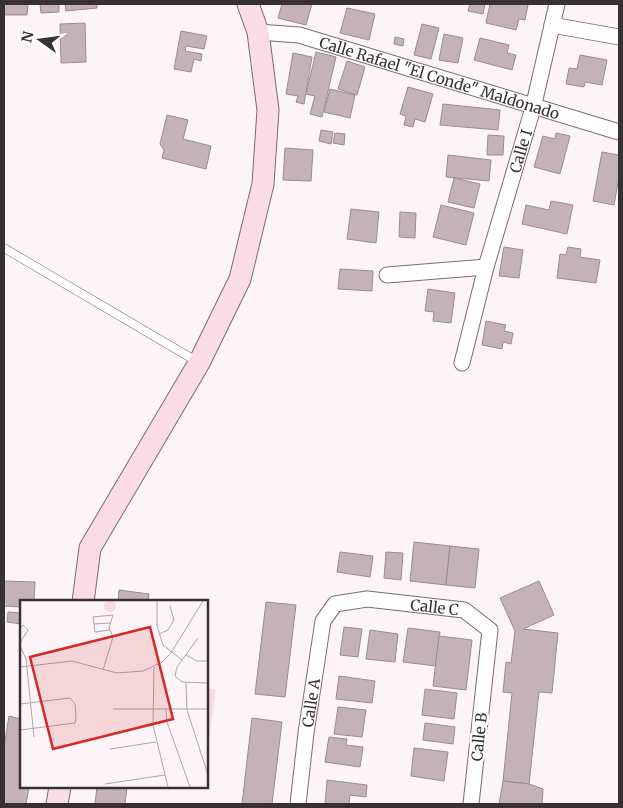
<svg xmlns="http://www.w3.org/2000/svg" width="623" height="808" font-family="Merriweather,serif">
	<rect width="100%" height="100%" fill="#fcf4f7"/>
	<polygon fill="#f9d9e3" points="206,688 216,689 206,761"/>
	<g fill="#c5b2b8" stroke="#9c8b90">
		<polygon points="4,4 28,4 27,15 4,15"/>
		<polygon points="40,4 59,4 59,12 41,13"/>
		<polygon points="65,4 97,4 97,8 66,11"/>
		<polygon points="282,4 312,4 306,25 278,18"/>
		<polygon points="470,4 485,4 483,14 468,11"/>
		<polygon points="490,4 525,4 528,5 525,20 519,19 516,30 486,23"/>
		<polygon points="347,8 375,14 369,40 340,33"/>
		<polygon points="85,23 86,62 61,63 60,24"/>
		<polygon points="422,24 439,28 431,59 414,55"/>
		<polygon points="181,31 207,36 204,49 186,46 185,51 202,54 201,61 194,59 191,72 174,69"/>
		<polygon points="444,34 463,38 458,63 439,60"/>
		<polygon points="395,37 404,39 403,46 394,44"/>
		<polygon points="480,38 509,45 507,53 516,55 512,70 474,60"/>
		<polygon points="316,52 336,57 322,117 310,114 315,96 306,94"/>
		<polygon points="293,53 312,57 304,104 296,102 298,96 286,94"/>
		<polygon points="580,55 607,60 602,85 585,82 584,87 566,84 569,68 577,69"/>
		<polygon points="347,61 365,67 357,95 338,89"/>
		<polygon points="408,87 433,94 425,122 415,119 413,127 404,125 406,116 400,114"/>
		<polygon points="330,89 355,95 350,118 324,112"/>
		<polygon points="443,104 500,110 498,130 440,125"/>
		<polygon points="167,115 188,120 183,139 211,146 206,169 162,158 164,150 160,144"/>
		<polygon points="321,130 333,132 331,144 319,141"/>
		<polygon points="335,133 345,134 344,145 333,143"/>
		<polygon points="556,133 570,136 560,174 534,167 543,136 555,139"/>
		<polygon points="488,135 504,136 503,155 487,155"/>
		<polygon points="285,148 313,150 311,181 283,180"/>
		<polygon points="602,152 619,155 619,177 614,205 593,201"/>
		<polygon points="448,155 491,160 489,181 446,177"/>
		<polygon points="454,178 480,184 474,208 448,202"/>
		<polygon points="551,201 573,205 567,234 522,224 526,205 549,210"/>
		<polygon points="441,205 474,213 466,245 433,237"/>
		<polygon points="351,209 379,212 376,243 347,239"/>
		<polygon points="400,212 416,213 415,238 399,237"/>
		<polygon points="504,247 523,250 519,278 499,276"/>
		<polygon points="568,247 581,249 580,257 600,260 596,283 557,278 560,254 566,255"/>
		<polygon points="340,269 373,271 372,291 338,289"/>
		<polygon points="428,289 455,293 451,323 433,321 434,312 425,311"/>
		<polygon points="486,321 506,325 504,331 513,333 511,344 503,342 502,349 482,345"/>
		<polygon points="414,542 450,546 446,585 410,581"/>
		<polygon points="450,546 479,549 475,588 446,585"/>
		<polygon points="340,552 373,556 370,577 337,572"/>
		<polygon points="386,552 403,553 401,580 384,578"/>
		<polygon points="4,581 35,582 34,602 21,602 21,607 4,606"/>
		<polygon points="539,581 554,615 523,629 558,633 552,693 539,692 529,784 503,781 512,693 503,692 506,662 511,663 515,631 500,598"/>
		<polygon points="119,590 149,594 148,602 118,602"/>
		<polygon points="266,602 296,605 285,697 255,694"/>
		<polygon points="8,612 21,613 21,624 7,622"/>
		<polygon points="344,627 362,629 358,657 340,655"/>
		<polygon points="408,628 440,632 436,666 403,662"/>
		<polygon points="370,630 398,634 395,662 366,659"/>
		<polygon points="439,636 472,640 466,690 433,686"/>
		<polygon points="339,676 375,681 372,703 336,699"/>
		<polygon points="425,689 457,693 454,719 422,715"/>
		<polygon points="338,707 366,710 362,737 334,734"/>
		<polygon points="9,716 21,719 21,787 29,787 26,804 4,804 4,747"/>
		<polygon points="252,718 282,722 272,804 242,804"/>
		<polygon points="425,723 455,727 453,744 423,740"/>
		<polygon points="329,737 347,739 346,745 363,747 360,767 325,762"/>
		<polygon points="414,748 448,752 444,781 411,776"/>
		<polygon points="327,780 367,785 366,797 350,795 349,804 325,804"/>
		<polygon points="503,781 529,784 543,789 542,804 499,804"/>
		<polygon points="97,787 127,787 125,804 95,804"/>
	</g>
	<g fill="none" stroke-linecap="round" stroke-linejoin="round">
		<g stroke="#7d6c72" stroke-width="9">
			<polyline id="lane" points="4,248 198,362"/>
		</g>
		<g stroke="#7d6c72" stroke-width="17">
			<g id="street">
				<polyline points="552,25 619,37"/>
				<path id="s1" d="M258 32 299 35 619 132"/>
				<polyline points="387,275 486,267"/>
				<path id="s2" d="M462 363 486 267 533 108 557 4"/>
				<path id="s3" d="M298 804 306 733 323 621 335 604 367 599 464 610 490 630 471 804"/>
			</g>
		</g>
		<g stroke="#7d6c72" stroke-width="23">
			<g id="secondary">
				<polyline points="83,602 90,548 199,363 240,279 263,184 268,110 258,32 248,4"/>
				<polyline points="57,804 60,787"/>
			</g>
		</g>
		<use href="#lane" stroke="#fff" stroke-width="8"/>
		<use href="#street" stroke="#fff" stroke-width="15"/>
		<use href="#secondary" stroke="#fadce7" stroke-width="21"/>
	</g>
	<g text-anchor="middle" dominant-baseline="central" stroke-width="5" stroke-linejoin="round" paint-order="stroke">
		<g font-size="15" fill="#383133" stroke="#fff">
			<text stroke="none"><textPath href="#s1" startOffset="188">Calle Rafael "El Conde" Maldonado</textPath></text>
			<text stroke="none"><textPath href="#s2" startOffset="220">Calle I</textPath></text>
			<text stroke="none"><textPath href="#s3" startOffset="306">Calle C</textPath></text>
			<text stroke="none"><textPath href="#s3" startOffset="102">Calle A</textPath></text>
			<text transform="translate(479 737) rotate(-84)">Calle B</text>
		</g>
	</g>
	<g transform="translate(20 600)">
		<rect width="188" height="188" fill="#fcf4f7"/>
		<path d="M84 6a6 6 0 1 1 12 0a6 6 0 1 1-12 0Z" fill="#f9d9e3"/>
		<path fill="none" stroke="#aea6a9" stroke-width="1" d="M137 1V26L143 45 162 60M74 24 90 23M0 28 3 25 8 30 0 43M139 34 148 30 154 20 150 6M178 38 157 67 155 76 162 82 188 83M0 46 6 59 14 137M166 55 177 61H188M0 67 52 61 97 73 123 71 142 62 151 53 183 1M134 67 133 125 148 187M83 70 93 37 89 28 93 15 73 17 75 32 90 30M166 83 167 110 188 175M0 104 50 98 55 104 56 118 55 123 0 130M93 109H188M146 110 147 122 170 187M90 149 136 142M85 184 145 175"/>
		<path fill="#d62828" fill-opacity="0.15" stroke="#d62828" stroke-width="2.5" d="M130 27 153 119 33 149 10 57Z"/>
		<rect width="188" height="188" fill="none" stroke="#383133" stroke-width="2.5"/>
	</g>
	<rect width="623" height="808" fill="none" stroke="#383133" stroke-width="10"/>
	<g transform="translate(40 40) rotate(284)" stroke="#ffffff" stroke-width="4" paint-order="stroke">
	<path d="M0-4L9 19L0 12L-9 19Z" fill="#383133"/>
	<text y="-8" font-size="14" font-weight="bold" text-anchor="middle" fill="#383133">N</text>
	</g>
</svg>
